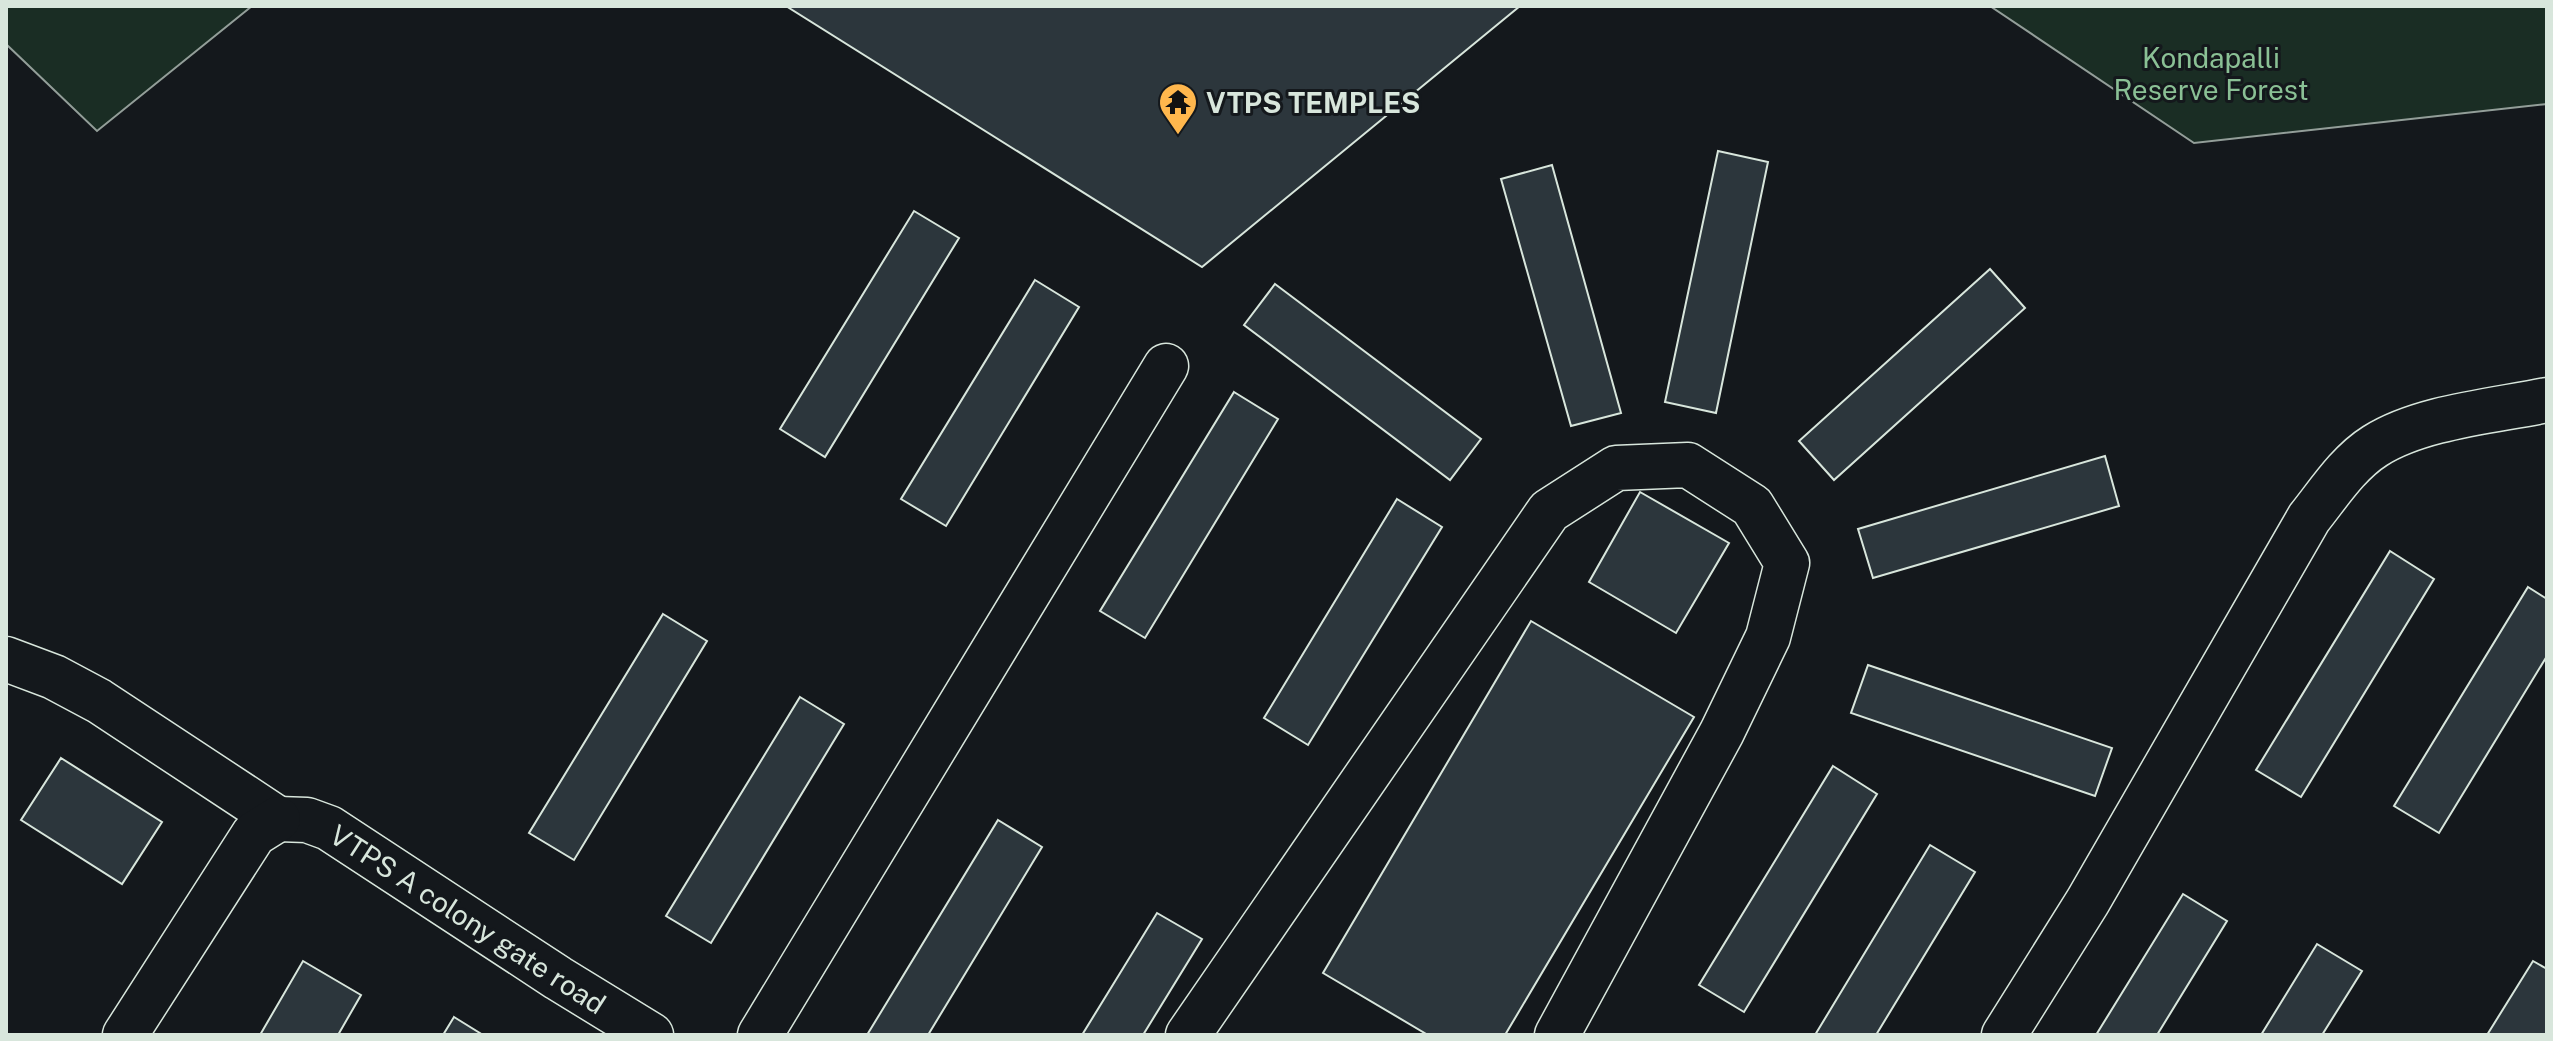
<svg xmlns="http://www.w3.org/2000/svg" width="2553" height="1041" font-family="'Public Sans',sans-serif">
	<rect width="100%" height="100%" fill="#14181c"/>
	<g fill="#1a2d24" stroke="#939e99" stroke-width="2">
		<polygon points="6,6 252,6 97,131 6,44"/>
		<polygon points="1990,6 2547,6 2547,104 2194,143"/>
	</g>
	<g fill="#2c363c" stroke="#d8e6dc" stroke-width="2">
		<polygon points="786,6 1520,6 1202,267"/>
		<polygon points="1718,151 1768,162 1716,413 1665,402"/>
		<polygon points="1552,165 1621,413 1571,426 1501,179"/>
		<polygon points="914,211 959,238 825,457 780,429"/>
		<polygon points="1990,269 2025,308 1834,480 1799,441"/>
		<polygon points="1035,280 1079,307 946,526 901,499"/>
		<polygon points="1275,284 1481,439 1450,480 1244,325"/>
		<polygon points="1234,392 1278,419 1145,638 1100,611"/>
		<polygon points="2105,456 2119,506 1873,578 1858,529"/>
		<polygon points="1640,492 1729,543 1676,633 1589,582"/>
		<polygon points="1397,499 1442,527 1308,745 1264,718"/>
		<polygon points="2390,551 2434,579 2301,797 2256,770"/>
		<polygon points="2528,587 2547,599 2547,656 2439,833 2394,806"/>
		<polygon points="663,614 707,641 574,860 529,833"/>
		<polygon points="1531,621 1694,717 1505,1035 1428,1035 1323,973"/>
		<polygon points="1868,665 2112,748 2095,796 1851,713"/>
		<polygon points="800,697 844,724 711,943 666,916"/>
		<polygon points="61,758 162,822 122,884 21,820"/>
		<polygon points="1833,766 1877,794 1744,1012 1699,985"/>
		<polygon points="998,820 1042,847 928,1035 867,1035"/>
		<polygon points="1930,845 1975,872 1876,1035 1815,1035"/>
		<polygon points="2183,894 2227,921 2157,1035 2096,1035"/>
		<polygon points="1157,913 1202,939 1143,1035 1082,1035"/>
		<polygon points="2317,944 2362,971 2322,1035 2261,1035"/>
		<polygon points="303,961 361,995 338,1035 260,1035"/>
		<polygon points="2533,961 2547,969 2547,1035 2487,1035"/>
		<polygon points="454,1017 483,1035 443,1035"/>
	</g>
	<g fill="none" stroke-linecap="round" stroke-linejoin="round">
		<g stroke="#d8e6dc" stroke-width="47">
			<g id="minor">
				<polyline points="6,659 54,677 99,701 278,819"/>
				<polyline points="278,819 307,820 329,828 558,978 651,1035"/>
				<polyline points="125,1035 254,834 278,819"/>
				<polyline points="760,1035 1166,366"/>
				<polyline points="1188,1035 1549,511 1616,468 1688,465 1752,506 1787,563 1768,637 1722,732 1557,1035"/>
				<path d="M2004 1035 2088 901 2309 518C2329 493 2348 463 2375 446 2421 417 2493 411 2547 400"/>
			</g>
		</g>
		<use href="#minor" stroke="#14181c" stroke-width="44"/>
	</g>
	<defs>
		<g id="temple-pin" transform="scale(2)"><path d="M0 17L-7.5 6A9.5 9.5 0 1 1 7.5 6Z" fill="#ffb74d" stroke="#14181c"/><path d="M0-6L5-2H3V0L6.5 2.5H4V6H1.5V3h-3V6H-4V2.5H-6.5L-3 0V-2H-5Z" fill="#111"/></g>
	</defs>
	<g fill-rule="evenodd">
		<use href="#temple-pin" x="1178" y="102"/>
	</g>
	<g text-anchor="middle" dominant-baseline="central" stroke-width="6" stroke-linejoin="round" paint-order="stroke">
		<g font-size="28" fill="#8ac095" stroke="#14181c">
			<text x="2211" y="57">Kondapalli<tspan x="2211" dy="32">Reserve Forest</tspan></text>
		</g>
		<g font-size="28" font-weight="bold" fill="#d8e6dc" stroke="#14181c" text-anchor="start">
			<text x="1206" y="102">VTPS TEMPLES</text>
		</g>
		<g font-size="28" fill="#d8e6dc" stroke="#14181c">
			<text transform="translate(468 919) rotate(33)">VTPS A colony gate road</text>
		</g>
	</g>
	<rect width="2553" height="1041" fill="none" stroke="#d8e6dc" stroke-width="16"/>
</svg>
